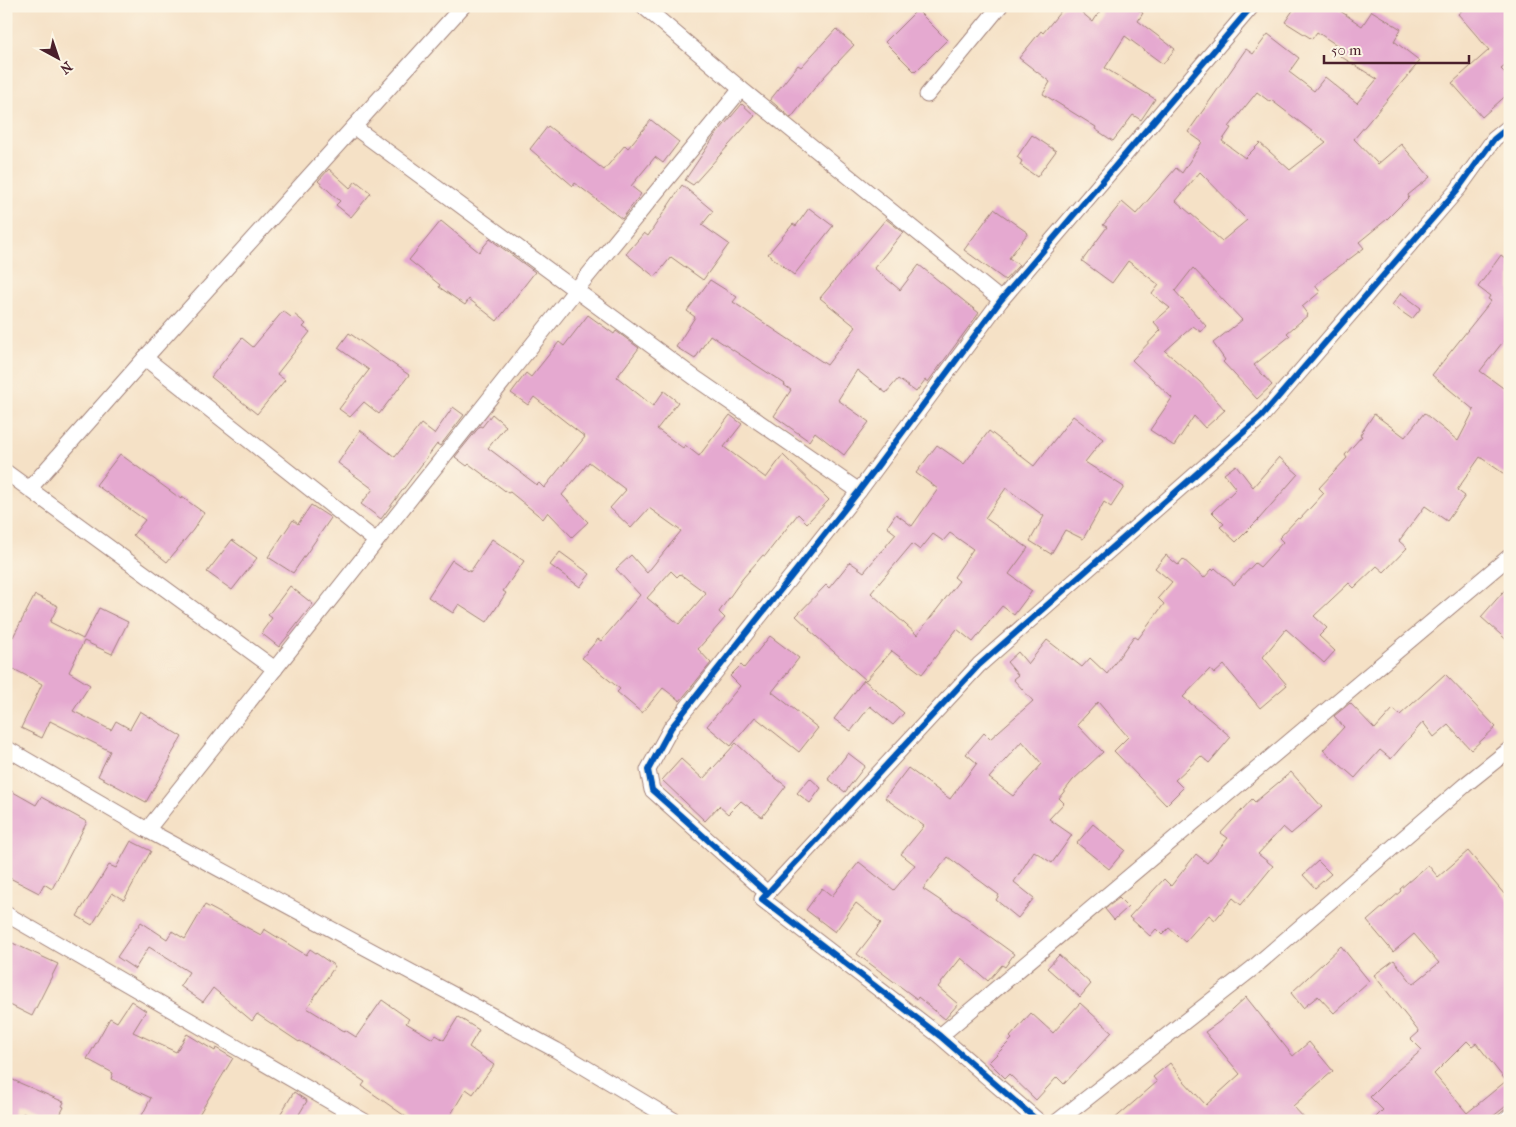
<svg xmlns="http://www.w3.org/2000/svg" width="1516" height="1127" font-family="'IM FELL French Canon',serif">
	<rect width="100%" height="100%" fill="#fcf5e5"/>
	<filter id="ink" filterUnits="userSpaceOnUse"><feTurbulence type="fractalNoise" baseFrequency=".02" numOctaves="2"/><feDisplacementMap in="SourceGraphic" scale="10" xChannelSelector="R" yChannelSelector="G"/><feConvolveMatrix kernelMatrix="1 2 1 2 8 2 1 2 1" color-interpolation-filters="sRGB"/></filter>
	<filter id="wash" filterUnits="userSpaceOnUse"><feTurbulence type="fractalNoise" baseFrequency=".0096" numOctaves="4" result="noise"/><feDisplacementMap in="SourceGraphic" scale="20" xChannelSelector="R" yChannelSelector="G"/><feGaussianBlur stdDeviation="1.12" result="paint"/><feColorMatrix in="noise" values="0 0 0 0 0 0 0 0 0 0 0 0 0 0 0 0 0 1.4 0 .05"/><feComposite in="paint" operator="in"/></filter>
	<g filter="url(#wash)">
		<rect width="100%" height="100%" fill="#f5e1c6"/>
		<g id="blocks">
			<g fill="#e5a9d0" fill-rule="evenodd">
				<polygon points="1065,6 1074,6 1093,22 1103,6 1133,6 1143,13 1138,21 1175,49 1163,64 1125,36 1105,68 1155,99 1141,120 1133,115 1113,141 1095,129 1096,127 1043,94 1050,82 1019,58 1041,31 1043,33"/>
				<path d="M1296 6H1333L1362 26 1372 11 1401 29 1394 41 1420 61 1354 139 1378 164 1401 144 1430 177 1408 195 1409 197 1386 220 1359 242 1364 248 1315 285 1320 292 1302 307 1308 315 1287 333 1290 336 1254 365 1272 385 1257 399 1223 362 1225 360 1213 343 1242 320 1193 268 1175 291 1206 326 1201 332 1193 326 1165 351 1200 382 1225 410 1205 428 1194 416 1174 446 1150 430 1172 398 1132 360 1161 330 1154 322 1170 308 1152 294 1159 285 1128 261 1112 283 1082 261 1107 227 1103 225 1122 202 1136 214 1176 168 1182 173 1202 142 1188 132 1246 49 1253 54 1268 34 1299 58 1289 72 1314 91 1325 77 1357 103 1377 79 1340 56 1344 50 1317 32 1312 39 1285 22ZM1257 92 1270 102 1271 100 1326 142 1290 170 1260 143 1245 158 1222 141 1231 128 1229 127ZM1200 172 1247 220 1222 241 1176 201Z"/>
				<polygon points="1467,6 1510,6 1510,62 1501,69 1510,78 1510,92 1482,117 1452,83 1489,50 1458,14"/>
				<polygon points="917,10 947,40 915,72 885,42"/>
				<polygon points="836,29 854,45 821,80 791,118 770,100 798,65 801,67"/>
				<polygon points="742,104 755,116 693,185 685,180 714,137"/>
				<polygon points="651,120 679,142 663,163 655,157 631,186 641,194 622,219 575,183 573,186 530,149 548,126 604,170 625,145 628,148"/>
				<polygon points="1032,135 1056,151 1037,177 1020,165 1022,161 1017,157"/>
				<polygon points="329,169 350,188 356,181 371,193 351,217 336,205 340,201 318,181"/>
				<polygon points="682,185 713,211 702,225 729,244 703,280 671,257 655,277 626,254 644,233 648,236"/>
				<polygon points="809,208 833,226 794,275 768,254 793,224 796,226"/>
				<polygon points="994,209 1028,233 1009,258 1019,265 1005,280 964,250"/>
				<polygon points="886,219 903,232 874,268 900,290 919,265 979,313 928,382 925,380 916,392 898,379 886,393 857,370 838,400 869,422 844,455 815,432 809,441 774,416 791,390 784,385 785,384 710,335 695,359 676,347 695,317 687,311 710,280 737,297 733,302 827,365 856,327 820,298"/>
				<polygon points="441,221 479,252 490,239 535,272 497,321 469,299 465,305 439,287 440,285 409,260"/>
				<path d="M1501 255 1510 262V333L1480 371 1510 393V478L1480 457 1457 490 1465 496 1447 521 1425 506 1399 541 1407 548 1384 572 1377 566 1354 588 1349 583 1314 616 1327 628 1319 636 1335 651 1324 663 1286 629 1263 657 1287 685 1260 708 1224 665 1214 674 1210 669 1183 697 1231 737 1209 763 1201 756 1175 780 1183 788 1166 805 1114 751 1128 737 1098 702 1077 725 1103 752 1073 780 1059 798 1064 803 1049 819 1072 835 1052 863 1034 851 1014 882 1034 898 1018 918 996 900 999 895 948 857 923 889 971 921 970 922 1014 954 1005 967 1002 965 988 981 961 958 938 987 958 1004 945 1019 918 997 917 999 857 954 881 923 856 903 835 932 806 910 822 888 832 896 859 862 894 890 915 865 901 854 924 826 885 798 908 768 950 799 977 763 966 754 984 733 990 739 1033 701 1013 679 1018 675 1007 662 1018 652 1028 664 1047 640 1082 667 1090 658 1107 674 1134 636 1138 639 1164 604 1158 598 1172 582 1155 568 1166 555 1178 565 1183 559 1204 578 1212 569 1213 570 1215 568 1234 585 1255 563 1260 567 1283 542 1279 538 1298 518 1300 519 1324 493 1319 488 1347 458 1345 455 1362 436 1360 435 1374 414 1405 437 1424 413 1458 441 1474 410 1432 375 1491 301 1488 299 1490 296 1478 287ZM1022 741 1042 764 1013 796 989 778Z"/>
				<polygon points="1401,293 1421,308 1412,319 1392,305"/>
				<polygon points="283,311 291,317 294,314 306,324 303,327 310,332 277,374 285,380 257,414 211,377 242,338 253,347"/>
				<path d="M588 315 614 334 616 331 639 348 617 377 653 406 664 391 678 402 657 429 683 448 685 445 699 456 730 415 742 424 724 447 766 478 783 455 829 500 807 523 798 514 765 556 763 555 743 578 719 612 725 618 698 649 711 663 680 701 663 688 642 713 617 692 620 689 582 658 598 639 601 641 640 595 616 569 631 555 647 573 681 531 649 508 631 528 610 508 626 490 589 462 562 495 588 522 572 537 548 512 543 519 510 492 508 493 469 464 467 466 455 457 480 426 482 427 492 414 506 426 488 448 537 485 539 483 544 488 585 437 534 397 528 405 511 393 526 373 531 377 559 342 564 346ZM671 571 677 577 680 574 706 593 679 624 647 598Z"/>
				<polygon points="349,333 409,375 379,414 364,402 350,417 339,409 369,370 338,348"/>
				<polygon points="453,407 464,415 440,446 437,444 381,519 361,504 373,489 338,463 360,430 395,457 421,424 434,434"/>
				<path d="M1073 416 1103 439 1085 462 1124 487 1111 507 1104 502 1083 539 1065 530 1051 554 1030 541 1044 516 1006 488 985 518 1028 548 1009 574 1032 591 1014 615 1002 606 973 642 957 629 922 674 892 651 866 680 809 630 810 629 796 616 826 585 829 588 850 562 864 572 896 534 887 527 896 514 912 526 938 489 916 473 937 445 964 464 989 431 1034 466ZM950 533 973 549 954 577 959 581 917 635 871 593 912 544 920 550 933 534 943 541Z"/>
				<polygon points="120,454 181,499 182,497 204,513 193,530 167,562 133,535 145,520 96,485"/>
				<polygon points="1279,457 1298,474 1259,519 1236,542 1220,527 1224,524 1212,512 1236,489 1224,474 1236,465 1253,487"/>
				<polygon points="311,505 331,518 293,573 268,557 293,520 298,524"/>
				<polygon points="492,539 524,561 503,591 506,593 487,622 459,604 453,613 428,597 452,560 470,572"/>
				<polygon points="232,540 257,558 232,590 207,572"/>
				<polygon points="560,552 590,574 580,587 550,565"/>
				<polygon points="1510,584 1510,643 1481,617"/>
				<polygon points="290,586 313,604 279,647 261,633 272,618 268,615"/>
				<polygon points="35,595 58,606 50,622 83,639 99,608 128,622 112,654 84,641 69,672 90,685 73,711 111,730 116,721 130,729 140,711 182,737 170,757 171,758 146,802 98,776 110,751 50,721 42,738 21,728 42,684 6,665 6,633 13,637"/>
				<polygon points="770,636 799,658 772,692 818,728 799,752 755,717 731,746 707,726 740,686 730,676 741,665 744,668"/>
				<polygon points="1445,674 1496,727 1471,750 1448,725 1434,737 1423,722 1391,759 1380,750 1355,778 1323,750 1344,727 1334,716 1350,703 1375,729 1393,709 1400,715"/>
				<polygon points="864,680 904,713 893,725 870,706 851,731 834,719"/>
				<polygon points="736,743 765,770 786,786 762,817 741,801 728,814 719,806 705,821 662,780 681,759 703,779"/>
				<polygon points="848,753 865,766 845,792 828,779"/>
				<polygon points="1291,772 1322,807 1291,834 1283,827 1258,854 1273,866 1241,905 1233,898 1215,920 1209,915 1185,942 1169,928 1162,935 1156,929 1150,936 1129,917 1164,879 1171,886 1196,854 1207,863 1228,838 1221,833 1252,799 1255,802"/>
				<polygon points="810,778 821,788 810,803 797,793"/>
				<polygon points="6,788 36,805 41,797 87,822 52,889 44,884 39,893 6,876"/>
				<polygon points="1093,824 1125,850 1109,869 1077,843"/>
				<polygon points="131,841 151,851 124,900 112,893 92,925 77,916 109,865 116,868"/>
				<path d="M1468 851 1510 901V1103L1487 1121H1372L1383 1110 1370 1097 1393 1074 1422 1050 1411 1039 1419 1032 1374 975 1394 960 1413 984 1439 963 1414 934 1393 952 1367 921 1401 891 1400 889 1428 865 1438 877ZM1467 1041 1472 1046 1476 1043 1506 1081 1467 1113 1434 1074Z"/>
				<polygon points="1318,861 1331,874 1315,888 1303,875"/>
				<polygon points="1119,898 1128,907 1114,920 1105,909"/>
				<polygon points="205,905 261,935 264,929 306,955 310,949 335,966 307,1008 344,1031 345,1030 356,1037 382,1000 409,1019 406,1023 433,1039 436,1035 444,1040 458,1017 479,1030 469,1047 494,1065 473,1094 466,1089 447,1121 412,1121 362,1086 365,1082 326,1056 300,1041 299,1042 257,1014 252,1021 213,988 203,1002 180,986 189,972 149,947 135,969 117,957 141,922 167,939 172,931 185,939"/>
				<polygon points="6,940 58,964 32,1016 6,1003"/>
				<polygon points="1341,946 1369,981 1334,1013 1318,996 1303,1008 1291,993"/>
				<polygon points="1059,955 1091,984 1080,997 1047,968"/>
				<polygon points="1246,997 1293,1056 1309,1042 1333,1071 1293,1106 1307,1121 1112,1121 1157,1082 1153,1077 1170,1063 1183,1080 1206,1105 1240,1074 1205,1032 1219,1022"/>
				<polygon points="131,1001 146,1011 133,1032 176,1052 187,1034 215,1051 216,1048 233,1058 195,1121 139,1121 151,1098 111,1079 113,1073 87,1059 110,1018 117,1022"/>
				<polygon points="1080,1003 1112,1032 1064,1084 1057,1077 1036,1100 1009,1074 1005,1078 989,1062 1012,1039 1010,1037 1031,1013 1053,1033"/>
				<polygon points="6,1077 64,1102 62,1106 64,1107 57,1121 39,1121 23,1113 20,1121 6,1121"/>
				<polygon points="294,1092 307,1101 295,1121 276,1121"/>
			</g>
		</g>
	</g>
	<g filter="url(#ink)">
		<use href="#blocks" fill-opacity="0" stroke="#a08078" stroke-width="1"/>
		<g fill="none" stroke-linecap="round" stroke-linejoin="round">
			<g stroke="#a08078" stroke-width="17">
				<g id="street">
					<polyline points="643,6 741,89 1001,300"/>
					<polyline points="927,95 1000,6"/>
					<polyline points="354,127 698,380 859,491"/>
					<polyline points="145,358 376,541"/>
					<polyline points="6,472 275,669"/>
					<polyline points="30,488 145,358 463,6"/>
					<polyline points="6,748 147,830 556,1050 675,1121"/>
					<polyline points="147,830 575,291 741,89"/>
					<polyline points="767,893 652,790 648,770 671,728 859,491 1001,300 1252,6"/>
					<polyline points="6,914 364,1121"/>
					<polyline points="940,1036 1510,556"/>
					<polyline points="1038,1121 940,1036 762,899 979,665 1261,417 1458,189 1494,139 1510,126"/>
					<polyline points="1058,1121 1253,968 1465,785 1510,749"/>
					<polyline points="1504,1121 1510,1116"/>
				</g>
			</g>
			<use href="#street" stroke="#fff" stroke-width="15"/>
			<g stroke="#fcf5e5" stroke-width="9">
				<g id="cycleway">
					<polyline points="767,893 652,790 648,770 671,728 859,491 1001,300 1252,6"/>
					<polyline points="1038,1121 940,1036 762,899 979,665 1261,417 1458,189 1494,139 1510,126"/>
				</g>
			</g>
			<use href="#cycleway" stroke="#0057b8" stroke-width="6"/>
		</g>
	</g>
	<rect width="1516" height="1127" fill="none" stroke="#fcf5e5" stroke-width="25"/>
	<g transform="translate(58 58) rotate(140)" stroke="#fcf5e5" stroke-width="4" paint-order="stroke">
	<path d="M0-4L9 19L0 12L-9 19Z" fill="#4a1f2b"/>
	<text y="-8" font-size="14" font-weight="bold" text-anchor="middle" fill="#4a1f2b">N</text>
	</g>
	<path d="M1324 55v8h145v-8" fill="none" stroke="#4a1f2b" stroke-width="2.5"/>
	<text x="1331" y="55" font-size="15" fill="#4a1f2b" stroke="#fcf5e5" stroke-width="4" paint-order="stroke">50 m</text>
</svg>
